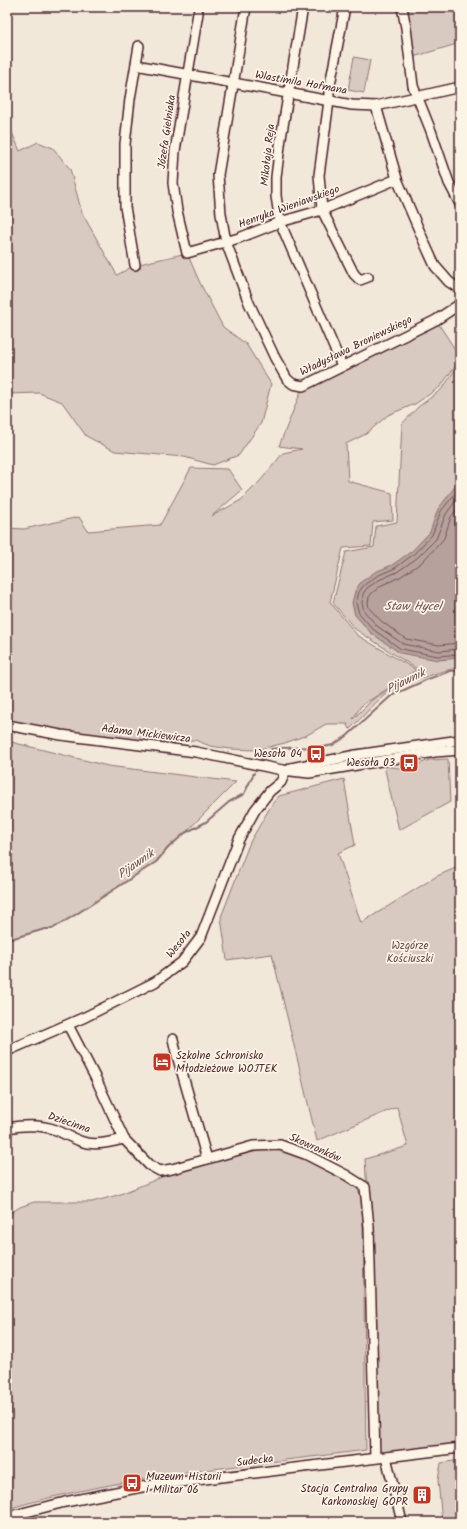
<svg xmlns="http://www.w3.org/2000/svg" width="467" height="1529" font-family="Kalam,sans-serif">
	<rect width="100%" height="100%" fill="#f1e8da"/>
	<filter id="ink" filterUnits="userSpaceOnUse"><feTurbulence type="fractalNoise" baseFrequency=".025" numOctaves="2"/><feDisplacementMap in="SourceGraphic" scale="8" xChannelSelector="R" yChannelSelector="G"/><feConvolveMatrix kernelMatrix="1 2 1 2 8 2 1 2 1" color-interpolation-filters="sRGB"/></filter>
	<g filter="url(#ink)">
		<g fill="#d8cac0" stroke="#917476">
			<polygon points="402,7 460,7 460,43 410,58"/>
			<polygon points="354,57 370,60 364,93 348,90"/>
			<polygon points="7,121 20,151 38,142 53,148 70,169 82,213 117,275 135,265 187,253 200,283 223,327 246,344 271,384 261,423 239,455 213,465 184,457 115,451 86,436 62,402 39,393 7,394"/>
			<path d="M436 320 460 357V360L440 387 415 404 388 415 366 434 346 444 348 481 392 493 393 520 373 522 371 546 343 548 330 602 357 635 416 670 361 706 353 719 372 700 417 671V669L355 629 333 603 346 552 374 547 376 526 397 522 402 424 418 407 442 389 460 363V668C446 668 398 686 386 694 373 704 362 718 350 729L347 726 348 724H326L307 735 285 743 256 750 231 749 210 746 195 740 120 743 7 725V528L24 529 79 517 88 531 160 525 191 468 228 469 242 490 212 516 241 500 261 480 283 453 302 449 279 446 303 386Z"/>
			<polygon points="7,741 108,766 236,782 185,833 169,847 156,862 75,915 52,929 45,929 7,940"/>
			<polygon points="448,759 450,802 399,830 384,766 398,768 417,765 429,760"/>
			<polygon points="344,779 355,845 338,853 361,923 437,876 460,866 460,1448 375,1458 369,1227 365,1159 408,1146 397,1107 317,1141 272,954 227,960 221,917 250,842 272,804 279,796"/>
			<path d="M281 1149C298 1155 351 1176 358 1190 362 1196 362 1214 363 1221L366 1450C247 1466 124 1475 7 1509V1215L20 1207 34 1202H92L118 1195 172 1173 209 1162 259 1151Z"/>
			<polygon points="460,1460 460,1522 442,1522 438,1480 441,1463"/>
		</g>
		<polygon fill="#b6a19c" stroke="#8b6d6f" points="460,483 460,658 438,660 400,653 371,633 355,615 352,603 355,591 361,582 375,572 392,565 412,551 430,532 438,509 454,488"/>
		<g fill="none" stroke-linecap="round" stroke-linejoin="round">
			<g stroke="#755358" stroke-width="1">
				<polyline points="460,488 441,511 432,535 414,554 395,568 377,576 364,585 359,592 356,603 359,613 374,630 401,649 438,656 460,654"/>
				<polyline points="460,495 446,514 436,539 417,558 397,572 379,580 367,588 363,594 362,603 364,611 377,626 403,644 439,651 460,649"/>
				<polyline points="460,505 451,517 444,538 440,543 421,563 400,577 382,585 372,593 369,597 368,603 369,608 381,621 406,639 439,645 460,643"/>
			</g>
			<g stroke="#8b6d6f" stroke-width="2">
				<polyline points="260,761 271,749 279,748 324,747 333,745 347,736 391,696 428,679 450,671 460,670"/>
				<polyline points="7,940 45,929 52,929 75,915 156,862 169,847 185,833 206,822 229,802 244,794 254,773"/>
			</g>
			<g stroke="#4a1f2b" stroke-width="12">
				<g id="minor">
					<polyline points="246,7 218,175 221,214 226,242 249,303 275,358 287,379 293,384 303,386 436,320 460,304"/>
					<polyline points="303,7 281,138 276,177 276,196 280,222 342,366"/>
					<polyline points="345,7 329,90 329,101 319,175 322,210 354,274 360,280 368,277"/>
					<polyline points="402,7 406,28 413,86 431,131 449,183 460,204"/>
					<polyline points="198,13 175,151 173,183 177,211 187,253 239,238 280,222 322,210 397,179"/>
					<polyline points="136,65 352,105 376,106 460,87"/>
					<polyline points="376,106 397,179 425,244 435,266 449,282 460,289"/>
					<polyline points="135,265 125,207 125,144 130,99 139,46"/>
					<polyline points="7,725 61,735 196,752 282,770 309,773 435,752 460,750"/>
					<polyline points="291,768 356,755 460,740"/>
					<polyline points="68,1025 96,1079 124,1139 149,1165 160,1171 172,1169 253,1146 280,1145 305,1154 346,1175 365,1187 369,1227 375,1458"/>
					<polyline points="173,1039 176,1052 207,1159"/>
					<polyline points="7,1051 85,1017 155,982 182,962 201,937 239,839 255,810 270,791 281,782 284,775 282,770"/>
					<path d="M7 1128C23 1125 40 1124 56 1130 66 1134 76 1141 87 1143 100 1145 111 1142 124 1139"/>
					<polyline points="386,1457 402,1522"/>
					<polyline points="7,1517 65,1502 147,1486 460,1448"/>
				</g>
			</g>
			<use href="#minor" stroke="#fcf5e5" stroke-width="9"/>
		</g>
	</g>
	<defs>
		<g id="bus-square" transform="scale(1)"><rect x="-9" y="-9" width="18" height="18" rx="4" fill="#c8321e" stroke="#fcf5e5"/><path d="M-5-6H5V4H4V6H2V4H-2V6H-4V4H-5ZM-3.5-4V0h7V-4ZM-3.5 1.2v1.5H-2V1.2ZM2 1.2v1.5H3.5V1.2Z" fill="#fff"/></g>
		<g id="hotel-square" transform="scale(1)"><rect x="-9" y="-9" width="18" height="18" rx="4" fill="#c8321e" stroke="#fcf5e5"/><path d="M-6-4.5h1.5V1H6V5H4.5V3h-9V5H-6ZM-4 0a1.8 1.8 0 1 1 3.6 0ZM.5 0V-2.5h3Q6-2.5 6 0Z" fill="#fff"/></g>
		<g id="building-square" transform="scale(1)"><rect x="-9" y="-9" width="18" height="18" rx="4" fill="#c8321e" stroke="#fcf5e5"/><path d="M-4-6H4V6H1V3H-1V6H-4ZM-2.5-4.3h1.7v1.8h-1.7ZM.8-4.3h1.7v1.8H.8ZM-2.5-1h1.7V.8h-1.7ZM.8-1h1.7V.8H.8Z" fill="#fff"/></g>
	</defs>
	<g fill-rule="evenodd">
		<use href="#bus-square" x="316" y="754"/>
		<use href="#bus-square" x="409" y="763"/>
		<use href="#hotel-square" x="162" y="1062"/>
		<use href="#bus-square" x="132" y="1483"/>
		<use href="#building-square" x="422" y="1495"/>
	</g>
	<g text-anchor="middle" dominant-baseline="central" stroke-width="3.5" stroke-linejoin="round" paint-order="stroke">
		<g font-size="11" fill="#4a1f2b" stroke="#fcf5e5">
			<text transform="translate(301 83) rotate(10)">Wlastimila Hofmana</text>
			<text transform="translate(167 132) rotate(-82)">Józefa Gielniaka</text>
			<text transform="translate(268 155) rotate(-84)">Mikołaja Reja</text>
			<text transform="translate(289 207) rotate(-20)">Henryka Wieniawskiego</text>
			<text transform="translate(356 346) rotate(-26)">Władysława Broniewskiego</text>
			<text transform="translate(146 734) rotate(7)">Adama Mickiewicza</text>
			<text transform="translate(179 944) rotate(-51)">Wesoła</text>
			<text transform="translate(69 1123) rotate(19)">Dziecinna</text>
			<text transform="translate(315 1148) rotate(24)">Skowronków</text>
			<text transform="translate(255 1461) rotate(-7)">Sudecka</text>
		</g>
		<g font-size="11" fill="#4a1f2b" stroke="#fcf5e5" text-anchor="end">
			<text x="302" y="754">Wesoła 04</text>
			<text x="395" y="763">Wesoła 03</text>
			<text x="176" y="1056" text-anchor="start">Szkolne Schronisko<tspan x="176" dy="13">Młodzieżowe WOJTEK</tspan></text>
			<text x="146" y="1477" text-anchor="start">Muzeum Historii<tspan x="146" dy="13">i Militar 06</tspan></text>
			<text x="408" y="1489">Stacja Centralna Grupy<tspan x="408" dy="13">Karkonoskiej GOPR</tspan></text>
		</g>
		<g font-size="11" fill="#6e4a50" stroke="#fcf5e5">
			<text x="410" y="946">Wzgórze<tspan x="410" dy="13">Kościuszki</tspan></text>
		</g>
		<g font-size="12" font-style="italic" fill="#704c53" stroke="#fcf5e5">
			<text x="413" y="606">Staw Hycel</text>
			<text transform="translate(406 681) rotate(-26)">Pijawnik</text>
			<text transform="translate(136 864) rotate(-35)">Pijawnik</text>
		</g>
	</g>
	<rect width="467" height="1529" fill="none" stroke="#fcf5e5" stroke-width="24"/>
	<rect x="12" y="12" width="443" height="1505" fill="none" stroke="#4a1f2b" stroke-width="1.5" filter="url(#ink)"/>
</svg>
